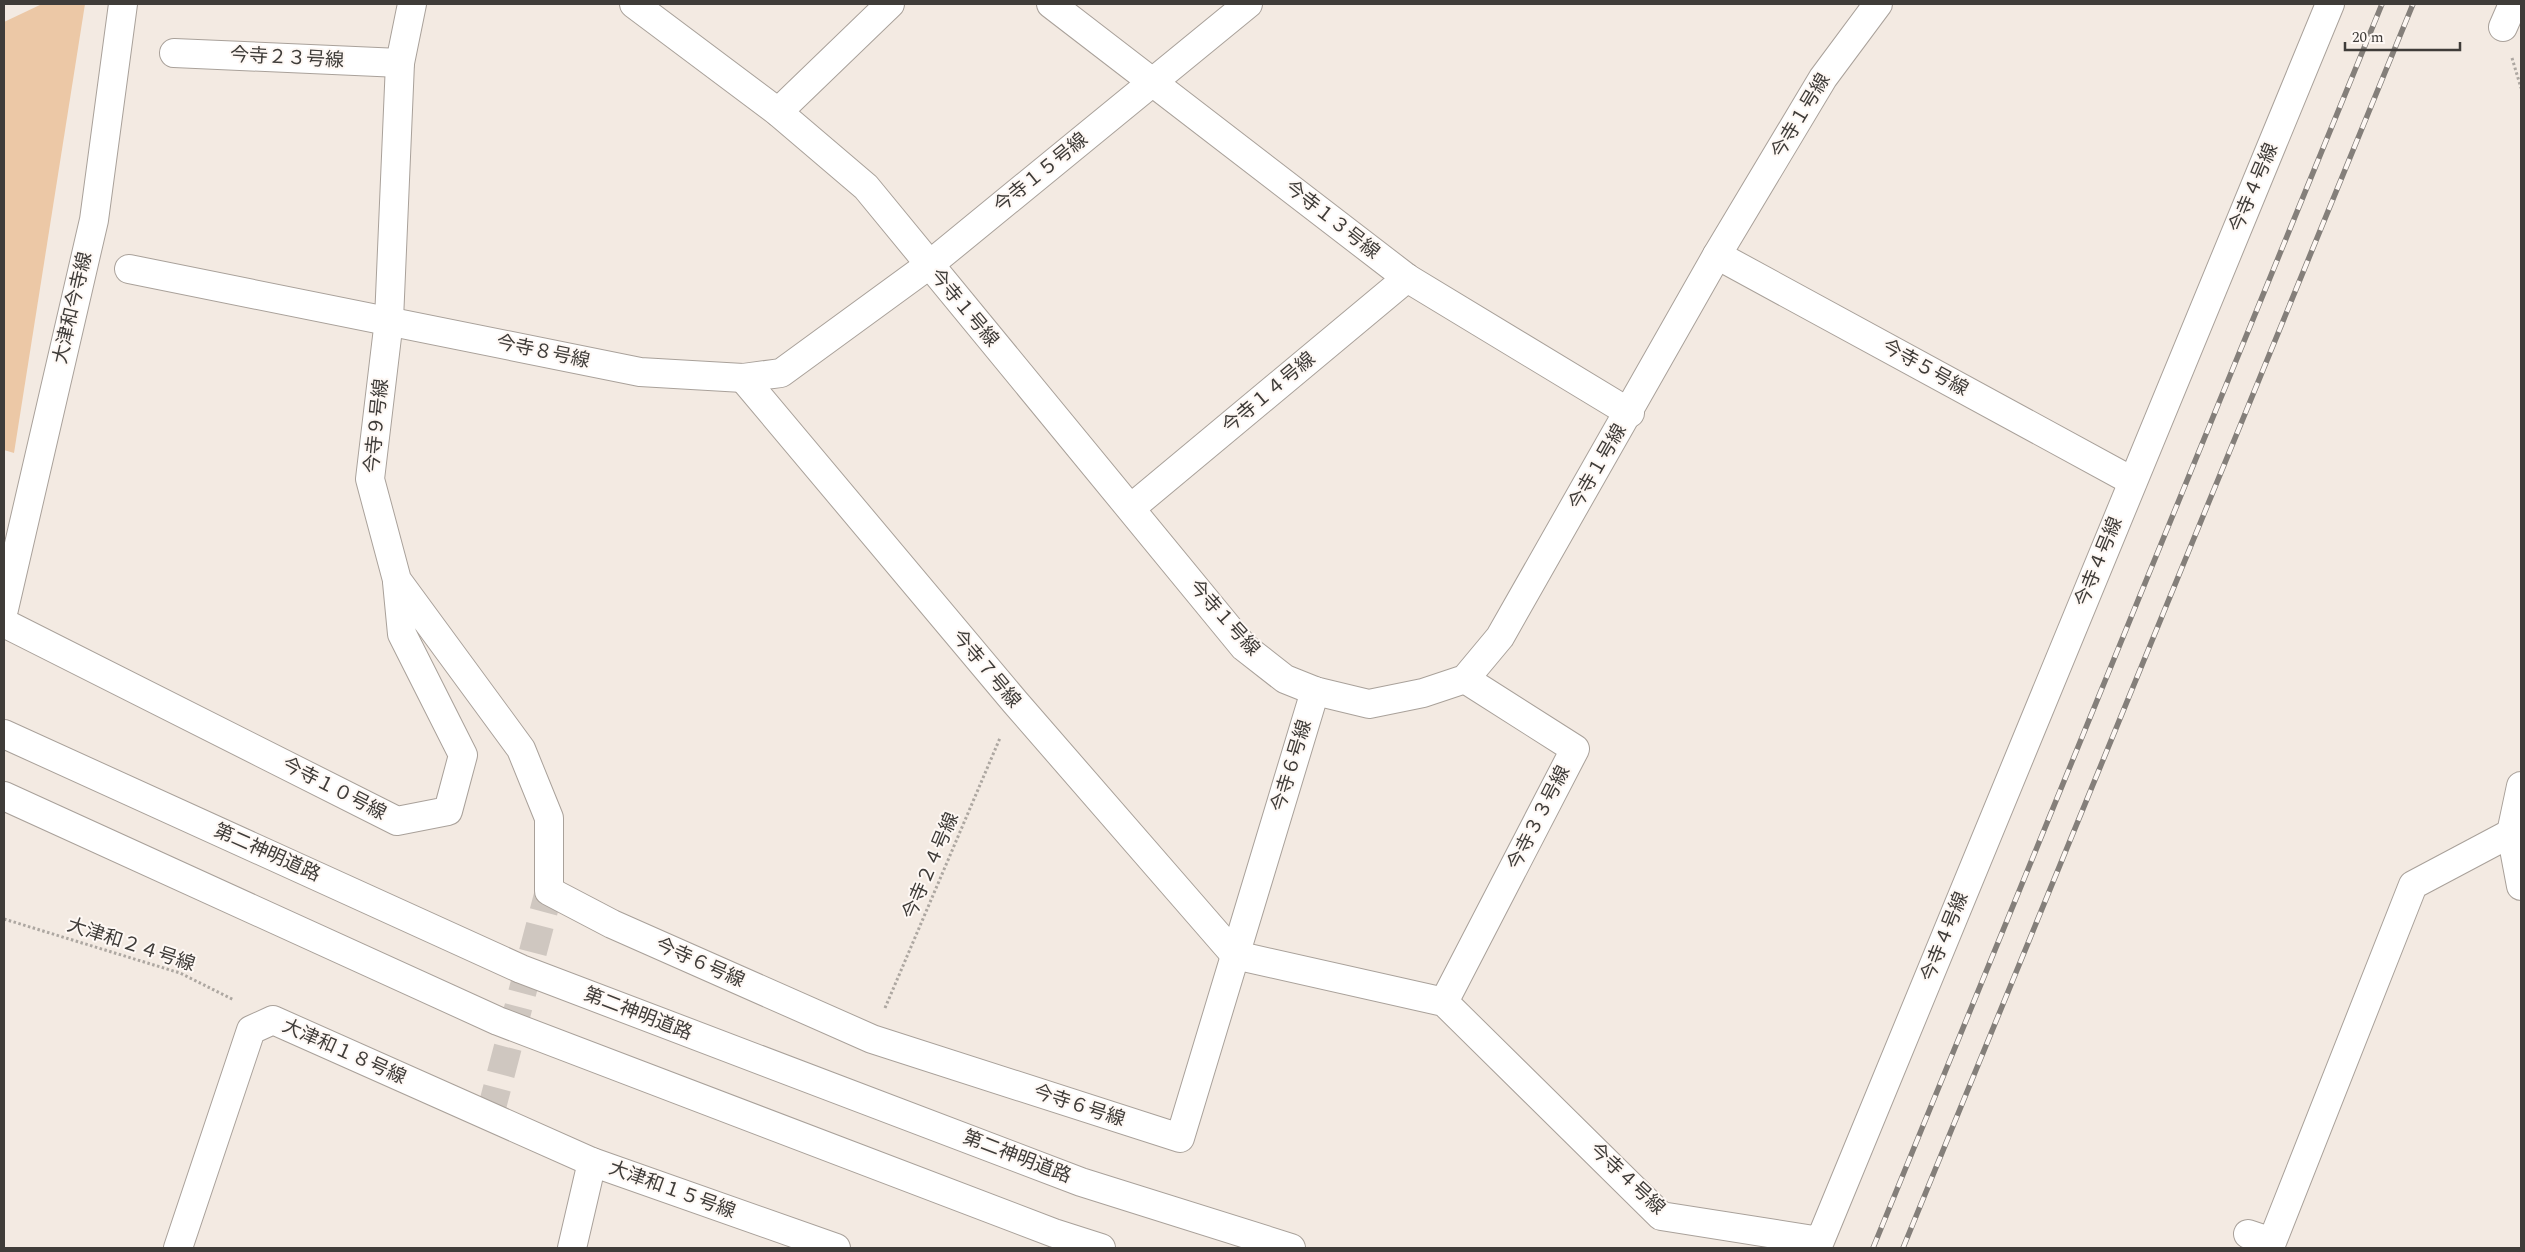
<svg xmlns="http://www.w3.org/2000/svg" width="2525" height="1252" font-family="Spectral,'Noto Sans JP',serif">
	<rect width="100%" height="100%" fill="#f3eae2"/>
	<polygon fill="#ecc8a6" points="42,4 85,4 14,453 4,450 4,22"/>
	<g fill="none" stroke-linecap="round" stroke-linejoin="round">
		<polyline stroke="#cfc7c0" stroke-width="28" stroke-dasharray="28 14" stroke-linecap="butt" points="490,1115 549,891"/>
		<g stroke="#a9a19a" stroke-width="30">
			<g id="minor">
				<polyline points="412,4 400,63 389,320 370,479 397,580 521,749 549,818 549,891 612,924 872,1039 1180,1138 1315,691"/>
				<polyline points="1051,4 1407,278 1630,413"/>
				<polyline points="2503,27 2513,4"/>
				<polyline points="174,53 400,63"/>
				<polyline points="778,112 890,4"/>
				<polyline points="1717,255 2132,481"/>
				<polyline points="129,269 640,372 743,378 781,373 929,265 1248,4"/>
				<polyline points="743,378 1015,702 1235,955 1444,1002 1661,1216 1820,1241 2330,4"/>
				<polyline points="1131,508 1407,278"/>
				<polyline points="4,623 397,821 448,811 463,755 402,634 397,582"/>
				<polyline points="2521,786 2511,833 2521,886"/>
				<polyline points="1444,1002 1575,749 1465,679"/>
				<polyline points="2248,1234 2272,1242 2413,885 2511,833"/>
				<polyline points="178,1248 251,1030 273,1020 592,1162"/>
				<polyline points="572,1248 592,1162 836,1248"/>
			</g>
		</g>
		<g stroke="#a9a19a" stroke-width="30">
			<g id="tertiary">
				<polyline points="634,4 778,112 866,187 1244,647 1285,679 1315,691 1369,704 1423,693 1465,679 1500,637 1717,255 1823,78 1878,4"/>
				<polyline points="4,609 94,220 123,4"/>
			</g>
		</g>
		<g stroke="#a9a19a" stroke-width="30">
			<g id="motorway">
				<polyline points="4,734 521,969 1081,1182 1291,1248"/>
				<polyline points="4,796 498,1021 1054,1233 1101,1248"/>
			</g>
		</g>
		<g stroke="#ada7a1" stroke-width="3" stroke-dasharray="2.5 2.5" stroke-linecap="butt">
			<polyline points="2512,58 2521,88"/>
			<polyline points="4,919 180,973 234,1000"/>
			<polyline points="885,1008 1000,738"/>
		</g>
		<use href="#minor" stroke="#fff" stroke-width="28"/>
		<use href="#tertiary" stroke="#fff" stroke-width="28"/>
		<use href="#motorway" stroke="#fff" stroke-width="28"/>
		<g stroke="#847f7a" stroke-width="5.5">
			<g id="rail">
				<polyline points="1873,1248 2382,4"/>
				<polyline points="1903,1248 2413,4"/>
			</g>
		</g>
		<use href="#rail" stroke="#fef8f4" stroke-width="4" stroke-dasharray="11" stroke-linecap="butt"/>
	</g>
	<g text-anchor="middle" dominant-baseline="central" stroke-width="4" stroke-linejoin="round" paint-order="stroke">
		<g font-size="19" fill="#3f3c39" stroke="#fef8f4">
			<text transform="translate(287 58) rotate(3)">今寺２３号線</text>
			<text transform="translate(1801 116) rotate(-59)">今寺１号線</text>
			<text transform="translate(1041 173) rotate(-39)">今寺１５号線</text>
			<text transform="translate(2254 188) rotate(-67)">今寺４号線</text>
			<text transform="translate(1332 220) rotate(38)">今寺１３号線</text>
			<text transform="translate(73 308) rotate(-77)">大津和今寺線</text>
			<text transform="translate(964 308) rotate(50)">今寺１号線</text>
			<text transform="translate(543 352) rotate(12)">今寺８号線</text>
			<text transform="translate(1925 368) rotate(29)">今寺５号線</text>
			<text transform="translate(1269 393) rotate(-40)">今寺１４号線</text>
			<text transform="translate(377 426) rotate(-84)">今寺９号線</text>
			<text transform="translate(1598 467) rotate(-60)">今寺１号線</text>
			<text transform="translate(2099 562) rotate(-68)">今寺４号線</text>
			<text transform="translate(1224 618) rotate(48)">今寺１号線</text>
			<text transform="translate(986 669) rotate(50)">今寺７号線</text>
			<text transform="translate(1292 766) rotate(-73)">今寺６号線</text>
			<text transform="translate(334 789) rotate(27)">今寺１０号線</text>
			<text transform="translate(1539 818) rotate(-63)">今寺３３号線</text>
			<text transform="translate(267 853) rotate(24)">第二神明道路</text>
			<text transform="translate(931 866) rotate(-67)">今寺２４号線</text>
			<text transform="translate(1945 937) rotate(-68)">今寺４号線</text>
			<text transform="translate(131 945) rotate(18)">大津和２４号線</text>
			<text transform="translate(700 963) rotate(24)">今寺６号線</text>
			<text transform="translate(638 1014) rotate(21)">第二神明道路</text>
			<text transform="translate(344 1052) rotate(24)">大津和１８号線</text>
			<text transform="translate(1079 1106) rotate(18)">今寺６号線</text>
			<text transform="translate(1017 1157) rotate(21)">第二神明道路</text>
			<text transform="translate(1627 1179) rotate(43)">今寺４号線</text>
			<text transform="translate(672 1190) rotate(20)">大津和１５号線</text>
		</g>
	</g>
	<rect width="2525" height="1252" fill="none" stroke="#3f3c39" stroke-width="10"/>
	<path d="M2345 42v8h115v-8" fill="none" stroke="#3f3c39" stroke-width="2.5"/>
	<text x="2352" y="42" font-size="15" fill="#3f3c39" stroke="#fef8f4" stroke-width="4" paint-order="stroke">20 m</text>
</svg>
